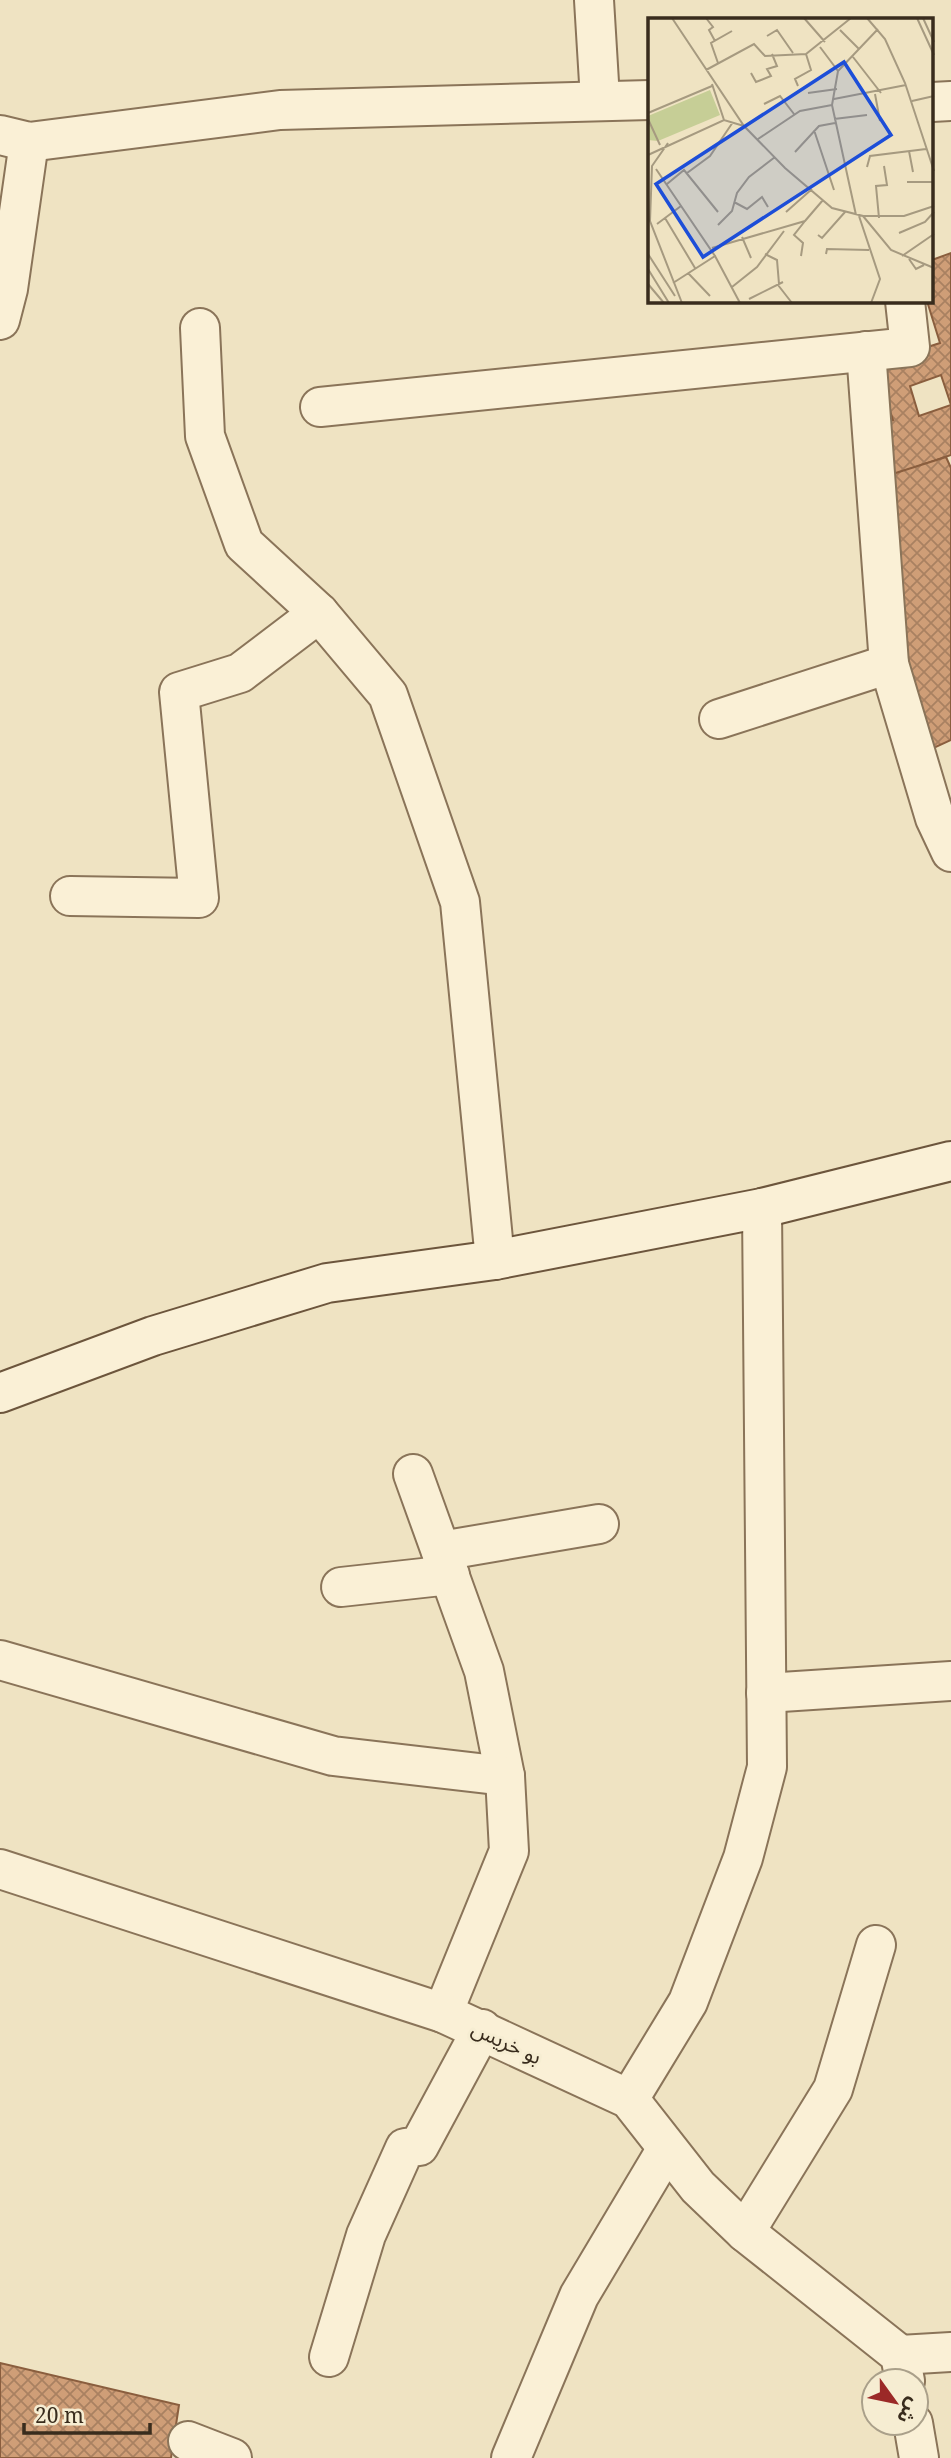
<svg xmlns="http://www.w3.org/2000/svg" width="951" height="2458" font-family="'Noto Serif','Noto Sans Arabic',serif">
	<defs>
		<pattern id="building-cross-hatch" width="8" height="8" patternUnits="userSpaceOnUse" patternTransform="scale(1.75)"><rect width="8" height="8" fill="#cf9e77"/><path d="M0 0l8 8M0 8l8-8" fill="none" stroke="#a98161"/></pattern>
	</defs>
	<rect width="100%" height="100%" fill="#efe3c2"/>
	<g fill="url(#building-cross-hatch)" stroke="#8a5e3e" stroke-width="2" fill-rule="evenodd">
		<path d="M951 253V455L893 475 877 425 893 420 875 364 940 343 927 301H932V260ZM941 375 951 405 919 416 910 386Z"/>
		<polygon points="946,457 951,468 951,740 925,752 892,664 883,477"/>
		<polygon points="0,2363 179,2405 171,2458 0,2458"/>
	</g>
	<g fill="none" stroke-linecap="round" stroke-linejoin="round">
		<g stroke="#8a7459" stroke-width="42">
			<g id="street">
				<polyline points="594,0 600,99"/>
				<polyline points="932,102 951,101"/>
				<polyline points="0,135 29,142 280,110 650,100"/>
				<polyline points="0,320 8,289 29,142"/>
				<polyline points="200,328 205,436 244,544 319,613 388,695 460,902 495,1260"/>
				<polyline points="866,351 889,664 935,818 951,852"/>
				<polyline points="320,407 910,347 905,301"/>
				<polyline points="719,719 889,664"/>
				<polyline points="70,896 199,898 179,692 240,673 319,613"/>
				<polyline points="413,1474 484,1671 505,1776 509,1851 443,2013"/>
				<polyline points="441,1551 599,1524"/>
				<polyline points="341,1587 450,1575"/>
				<polyline points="0,1660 333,1756 505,1776"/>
				<polyline points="766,1693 951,1681"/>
				<polyline points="0,1869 443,2013 629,2099 698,2187 745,2232 900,2355 905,2381"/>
				<polyline points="629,2099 688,2002 743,1858 767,1767 762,1208"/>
				<polyline points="745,2232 833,2089 876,1945"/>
				<polyline points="900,2355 951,2352"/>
				<polyline points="329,2357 366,2235 405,2148 419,2146 482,2029"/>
				<polyline points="913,2423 919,2458"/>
				<polyline points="188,2441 232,2458"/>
				<polyline points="511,2458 579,2296 666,2150"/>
			</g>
		</g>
		<g stroke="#6c553c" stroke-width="42">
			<polyline id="secondary" points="0,1393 153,1336 327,1283 495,1260 762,1208 951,1161"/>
		</g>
		<use href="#street" stroke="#faf0d6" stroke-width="38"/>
		<use href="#secondary" stroke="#faf0d6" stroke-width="38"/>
	</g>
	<g text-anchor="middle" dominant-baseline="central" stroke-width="6" stroke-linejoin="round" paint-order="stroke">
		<g font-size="21" fill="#392c1d" stroke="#f6edd2">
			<text transform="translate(507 2042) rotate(25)">بو خريس</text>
		</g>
	</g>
	<g transform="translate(648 18)">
		<rect width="285" height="285" fill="#efe3c2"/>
		<path d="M62 72 72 97 10 123 0 122V98Z" fill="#c6ce96"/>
		<path fill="none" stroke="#a69a80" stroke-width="2" d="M24 0 96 108 137 150 184 190 215 198 243 232 286 250M58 0 65 9 61 12 67 23M156 0 177 24M219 0 237 21 257 65 286 153M269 0 286 37M275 0 286 24M192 12 211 31M119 18 129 12 145 35M172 29 190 53M205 39 233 75M70 45 63 25 84 13M58 52 106 26 117 38 158 36 203 0M103 55 108 64 123 58 119 51 129 48 124 36M64 66 76 102M150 68 147 61 163 52 158 36M160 75 189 71M227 76 232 103M186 81 258 67M264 83 286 78M116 86 132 78 146 96M0 95 64 68M0 101 12 127M186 101 219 97M166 112 186 172M110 121 152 93 184 87M20 125 4 148 2 203 34 285M261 133 265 154M147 134 171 108 187 105M0 137 76 102 96 108M219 149 222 138 278 131M8 151 67 238 25 265M39 155 62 138 85 104M259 164H286M19 166 36 152 70 194M86 184 99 191 114 179 120 189M138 194 164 171M208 197 184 87 190 53 230 11M211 198 232 261 223 285M215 198H256L286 188M17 200 47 250M231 200 228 168 239 167 236 148M9 206 33 188M70 207 84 193 89 175 101 159 127 139M251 215 277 204 286 194M170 217 174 220 197 194M94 219 103 240M64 230 157 203 175 182M0 236 27 278M117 236 129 242 131 266M178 236 179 231 221 232M67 238 92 285M153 238 155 225 146 217 157 203M254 238 286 216M261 241 268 251 276 247M0 251 21 285M40 255 62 278M0 266 16 285M130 267 144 285M84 269 109 249 136 213M101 281 135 264"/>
		<path fill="#1d4ed8" fill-opacity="0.15" stroke="#1d4ed8" stroke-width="3.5" d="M196 44 243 117 55 239 8 166Z"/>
		<rect width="285" height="285" fill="none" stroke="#392c1d" stroke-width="3.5"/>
	</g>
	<g transform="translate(895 2402) rotate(123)"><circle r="33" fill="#f6edd2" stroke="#aaa08a" stroke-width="2"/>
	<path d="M0-5L12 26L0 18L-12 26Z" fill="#9b2927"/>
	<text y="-10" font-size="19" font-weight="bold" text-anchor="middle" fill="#392c1d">ش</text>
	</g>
	<path d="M24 2423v10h126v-10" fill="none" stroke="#392c1d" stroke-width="3.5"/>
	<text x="35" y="2423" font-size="21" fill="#392c1d" stroke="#f6edd2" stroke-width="5" paint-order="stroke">20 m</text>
</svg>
